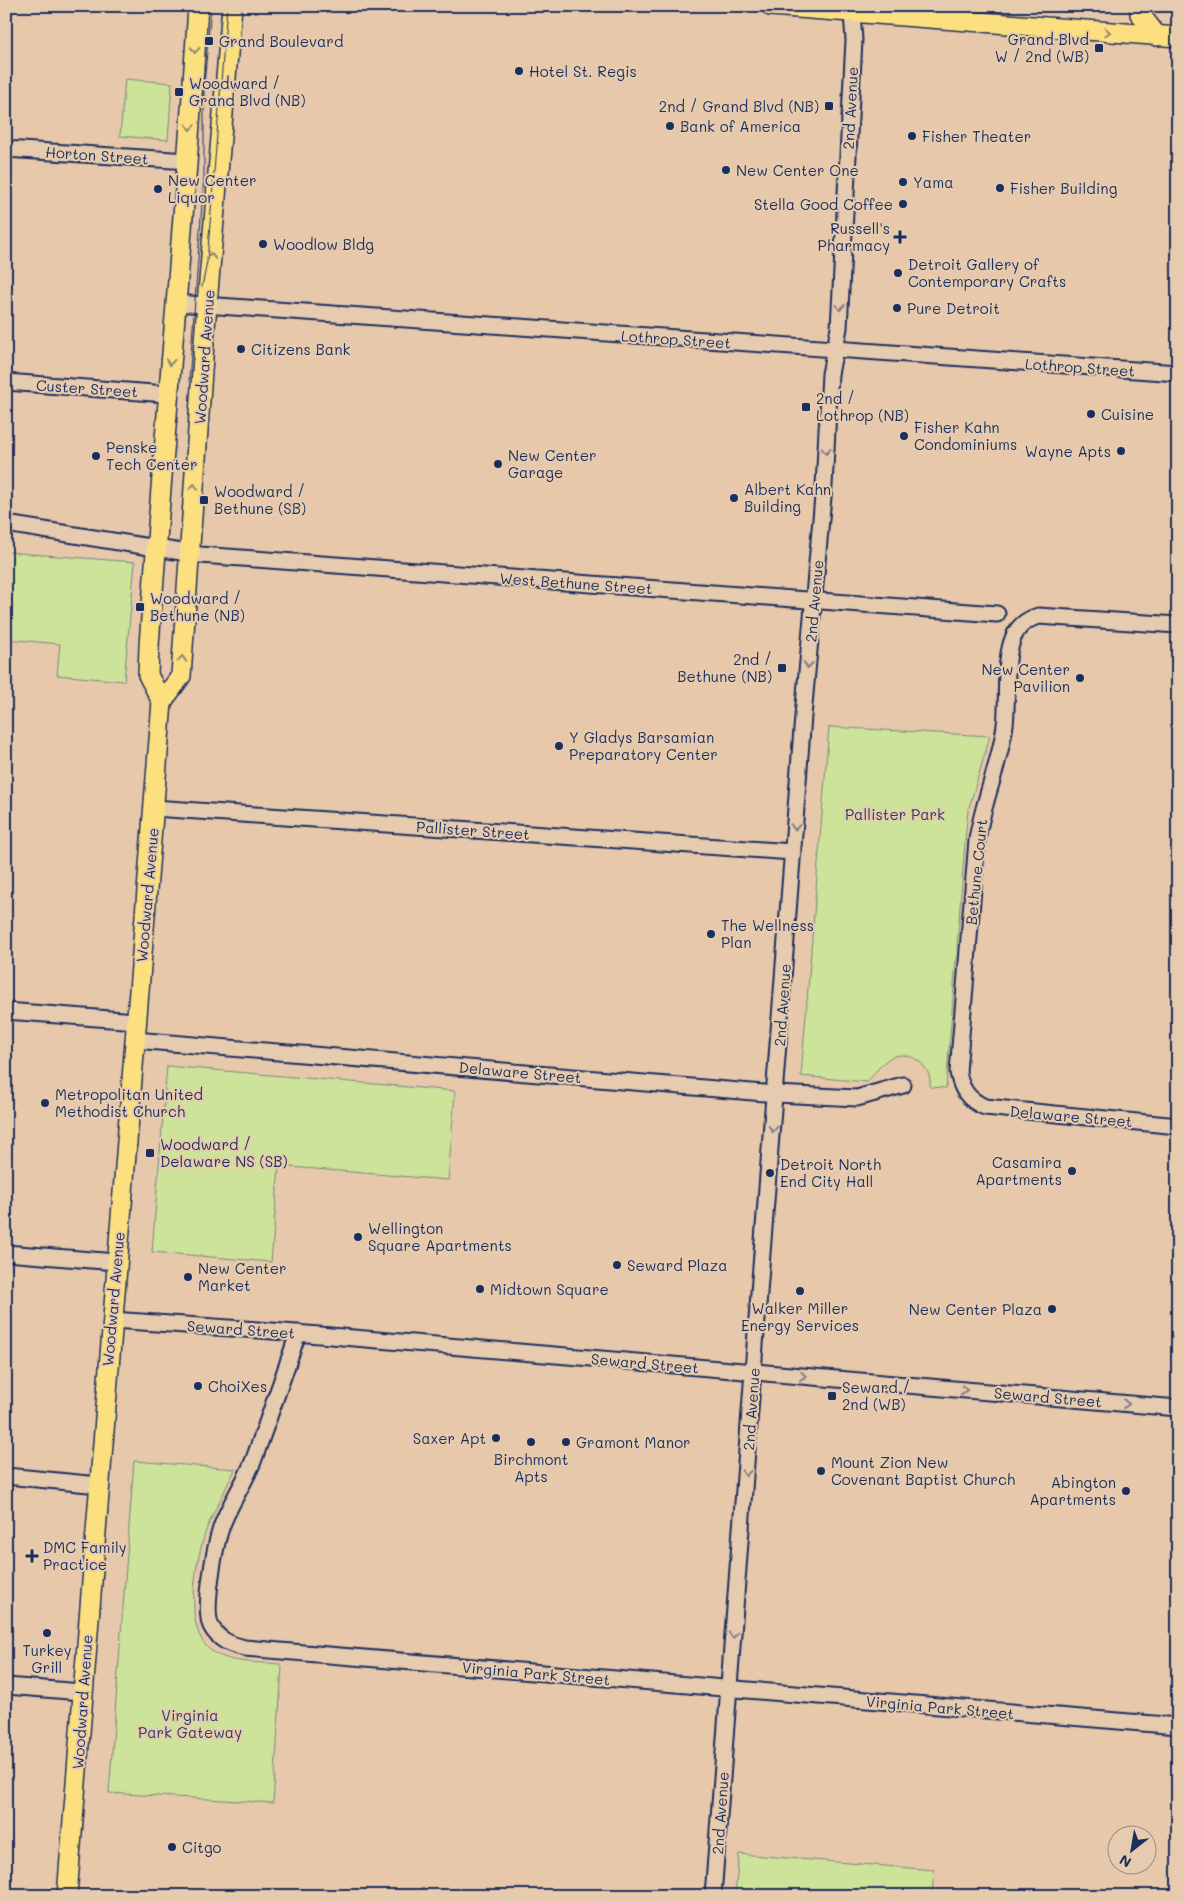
<svg xmlns="http://www.w3.org/2000/svg" width="1184" height="1902" font-family="Mali,sans-serif">
	<rect width="100%" height="100%" fill="#e8c8ab"/>
	<filter id="ink" filterUnits="userSpaceOnUse"><feTurbulence type="fractalNoise" baseFrequency=".02" numOctaves="2"/><feDisplacementMap in="SourceGraphic" scale="10" xChannelSelector="R" yChannelSelector="G"/><feConvolveMatrix kernelMatrix="1 2 1 2 8 2 1 2 1" color-interpolation-filters="sRGB"/></filter>
	<g filter="url(#ink)">
		<g fill="#cde399" stroke="#74897c">
			<polygon points="125,79 172,83 168,140 120,136"/>
			<polygon points="6,552 135,562 124,681 57,675 60,644 6,639"/>
			<path d="M829 727 990 736 968 811 966 830 946 1088 930 1087C933 1067 911 1049 892 1057 881 1062 875 1074 867 1082L801 1076Z"/>
			<polygon points="167,1066 455,1091 448,1180 279,1166 271,1262 152,1252"/>
			<path d="M134 1461 235 1469C226 1489 215 1508 207 1528 196 1557 181 1632 213 1652 232 1664 258 1662 280 1664L282 1667 273 1803 109 1793Z"/>
			<polygon points="739,1854 934,1870 932,1896 735,1896"/>
		</g>
		<g fill="none" stroke-linecap="round" stroke-linejoin="round">
			<g stroke="#1b2f5e" stroke-width="19">
				<g id="minor">
					<polyline points="6,149 188,161"/>
					<polyline points="175,303 1178,373"/>
					<polyline points="6,382 167,394"/>
					<polyline points="6,524 200,555 997,614"/>
					<path d="M1178 625 1038 616C1025 620 1016 628 1012 641 1004 665 1008 699 1005 725 1000 764 983 801 977 840L958 1072C961 1089 968 1100 985 1107L1178 1126"/>
					<polyline points="154,808 793,852"/>
					<polyline points="6,1011 136,1021"/>
					<polyline points="135,1040 776,1094 857,1098 903,1085"/>
					<polyline points="6,1253 116,1262"/>
					<polyline points="112,1320 272,1331 1178,1408"/>
					<path d="M298 1333C284 1375 269 1417 254 1459 245 1483 229 1504 221 1528 215 1546 203 1610 211 1626 218 1640 231 1645 245 1648L1178 1726"/>
					<polyline points="6,1476 99,1485"/>
					<polyline points="6,1686 82,1692"/>
					<polyline points="713,1896 803,716 824,486 830,374 839,328 854,40 852,14 864,9"/>
				</g>
			</g>
			<g stroke="#1b2f5e" stroke-width="22">
				<g id="major">
					<polyline points="771,6 1178,37"/>
					<polyline points="1140,6 1140,14 1157,36"/>
					<path d="M162 702 148 675 149 646C164 433 185 220 198 6"/>
					<polyline points="67,1896 162,702 181,676 205,328 232,6"/>
				</g>
			</g>
			<use href="#minor" stroke="#e7cbae" stroke-width="15"/>
			<use href="#major" stroke="#fce080" stroke-width="19"/>
			<g stroke="#1b2f5e" stroke-width="1">
				<polyline points="202,287 207,262 227,6"/>
				<polyline points="189,381 204,177 204,86 211,6"/>
			</g>
		</g>
		<defs><path id="oneway-chevron" d="M-2-3.5L2.5 0L-2 3.5" fill="none" stroke-width="1.6" stroke-linecap="round" stroke-linejoin="round" transform="scale(1.25)"/></defs>
		<g stroke="#8c886f">
			<use href="#oneway-chevron" transform="translate(1107 32) rotate(4)"/>
			<use href="#oneway-chevron" transform="translate(195 50) rotate(94)"/>
			<use href="#oneway-chevron" transform="translate(190 127) rotate(94)"/>
			<use href="#oneway-chevron" transform="translate(211 256) rotate(-85)"/>
			<use href="#oneway-chevron" transform="translate(170 362) rotate(94)"/>
			<use href="#oneway-chevron" transform="translate(194 487) rotate(-86)"/>
			<use href="#oneway-chevron" transform="translate(182 659) rotate(-86)"/>
		</g>
		<g stroke="#817d86">
			<use href="#oneway-chevron" transform="translate(840 307) rotate(93)"/>
			<use href="#oneway-chevron" transform="translate(826 451) rotate(93)"/>
			<use href="#oneway-chevron" transform="translate(808 665) rotate(96)"/>
			<use href="#oneway-chevron" transform="translate(795 827) rotate(94)"/>
			<use href="#oneway-chevron" transform="translate(773 1129) rotate(95)"/>
			<use href="#oneway-chevron" transform="translate(803 1376) rotate(5)"/>
			<use href="#oneway-chevron" transform="translate(964 1390) rotate(5)"/>
			<use href="#oneway-chevron" transform="translate(1126 1404) rotate(5)"/>
			<use href="#oneway-chevron" transform="translate(746 1473) rotate(94)"/>
			<use href="#oneway-chevron" transform="translate(733 1635) rotate(94)"/>
		</g>
	</g>
	<g fill="#1b2f5e" stroke="#e7cbae" stroke-width="2">
		<rect x="204" y="36" width="10" height="10" rx="2.5"/>
		<rect x="1094" y="43" width="10" height="10" rx="2.5"/>
		<circle cx="519" cy="71" r="5"/>
		<rect x="174" y="87" width="10" height="10" rx="2.5"/>
		<rect x="824" y="101" width="10" height="10" rx="2.5"/>
		<circle cx="670" cy="126" r="5"/>
		<circle cx="912" cy="136" r="5"/>
		<circle cx="726" cy="170" r="5"/>
		<circle cx="903" cy="182" r="5"/>
		<circle cx="1000" cy="188" r="5"/>
		<circle cx="158" cy="189" r="5"/>
		<circle cx="903" cy="204" r="5"/>
		<path d="M897.5 229.5h5v5h5v5h-5v5h-5v-5h-5v-5h5z"/>
		<circle cx="263" cy="244" r="5"/>
		<circle cx="898" cy="273" r="5"/>
		<circle cx="897" cy="308" r="5"/>
		<circle cx="241" cy="349" r="5"/>
		<rect x="801" y="402" width="10" height="10" rx="2.5"/>
		<circle cx="1091" cy="414" r="5"/>
		<circle cx="904" cy="436" r="5"/>
		<circle cx="1121" cy="451" r="5"/>
		<circle cx="96" cy="456" r="5"/>
		<circle cx="498" cy="464" r="5"/>
		<circle cx="734" cy="498" r="5"/>
		<rect x="199" y="495" width="10" height="10" rx="2.5"/>
		<rect x="135" y="602" width="10" height="10" rx="2.5"/>
		<rect x="777" y="663" width="10" height="10" rx="2.5"/>
		<circle cx="1080" cy="678" r="5"/>
		<circle cx="559" cy="746" r="5"/>
		<circle cx="711" cy="934" r="5"/>
		<circle cx="45" cy="1103" r="5"/>
		<rect x="145" y="1148" width="10" height="10" rx="2.5"/>
		<circle cx="1072" cy="1171" r="5"/>
		<circle cx="770" cy="1173" r="5"/>
		<circle cx="358" cy="1237" r="5"/>
		<circle cx="617" cy="1265" r="5"/>
		<circle cx="188" cy="1277" r="5"/>
		<circle cx="480" cy="1289" r="5"/>
		<circle cx="800" cy="1291" r="5"/>
		<circle cx="1052" cy="1309" r="5"/>
		<circle cx="198" cy="1386" r="5"/>
		<rect x="827" y="1391" width="10" height="10" rx="2.5"/>
		<circle cx="496" cy="1438" r="5"/>
		<circle cx="531" cy="1442" r="5"/>
		<circle cx="566" cy="1442" r="5"/>
		<circle cx="821" cy="1471" r="5"/>
		<circle cx="1126" cy="1491" r="5"/>
		<path d="M29.5 1548.5h5v5h5v5h-5v5h-5v-5h-5v-5h5z"/>
		<circle cx="47" cy="1633" r="5"/>
		<circle cx="172" cy="1847" r="5"/>
	</g>
	<g text-anchor="middle" dominant-baseline="central" stroke-width="4" stroke-linejoin="round" paint-order="stroke">
		<g font-size="15" fill="#1b2f5e" stroke="#e7cbae" text-anchor="start">
			<text x="1089" y="39" text-anchor="end">Grand Blvd<tspan x="1089" dy="17">W / 2nd (WB)</tspan></text>
			<text x="219" y="41">Grand Boulevard</text>
			<text x="529" y="71">Hotel St. Regis</text>
			<text x="189" y="83">Woodward /<tspan x="189" dy="17">Grand Blvd (NB)</tspan></text>
			<text x="819" y="106" text-anchor="end">2nd / Grand Blvd (NB)</text>
			<text x="680" y="126">Bank of America</text>
			<text x="922" y="136">Fisher Theater</text>
			<text x="736" y="170">New Center One</text>
			<text x="168" y="180">New Center<tspan x="168" dy="17">Liquor</tspan></text>
			<text x="913" y="182">Yama</text>
			<text x="1010" y="188">Fisher Building</text>
			<text x="893" y="204" text-anchor="end">Stella Good Coffee</text>
			<text x="890" y="228" text-anchor="end">Russell's<tspan x="890" dy="17">Pharmacy</tspan></text>
			<text x="273" y="244">Woodlow Bldg</text>
			<text x="908" y="264">Detroit Gallery of<tspan x="908" dy="17">Contemporary Crafts</tspan></text>
			<text x="907" y="308">Pure Detroit</text>
			<text x="251" y="349">Citizens Bank</text>
			<text x="816" y="398">2nd /<tspan x="816" dy="17">Lothrop (NB)</tspan></text>
			<text x="1101" y="414">Cuisine</text>
			<text x="914" y="427">Fisher Kahn<tspan x="914" dy="17">Condominiums</tspan></text>
			<text x="106" y="447">Penske<tspan x="106" dy="17">Tech Center</tspan></text>
			<text x="1111" y="451" text-anchor="end">Wayne Apts</text>
			<text x="508" y="455">New Center<tspan x="508" dy="17">Garage</tspan></text>
			<text x="744" y="489">Albert Kahn<tspan x="744" dy="17">Building</tspan></text>
			<text x="214" y="491">Woodward /<tspan x="214" dy="17">Bethune (SB)</tspan></text>
			<text x="150" y="598">Woodward /<tspan x="150" dy="17">Bethune (NB)</tspan></text>
			<text x="772" y="659" text-anchor="end">2nd /<tspan x="772" dy="17">Bethune (NB)</tspan></text>
			<text x="1070" y="669" text-anchor="end">New Center<tspan x="1070" dy="17">Pavilion</tspan></text>
			<text x="569" y="737">Y Gladys Barsamian<tspan x="569" dy="17">Preparatory Center</tspan></text>
			<text x="721" y="925">The Wellness<tspan x="721" dy="17">Plan</tspan></text>
			<text x="55" y="1094">Metropolitan United<tspan x="55" dy="17">Methodist Church</tspan></text>
			<text x="160" y="1144">Woodward /<tspan x="160" dy="17">Delaware NS (SB)</tspan></text>
			<text x="1062" y="1162" text-anchor="end">Casamira<tspan x="1062" dy="17">Apartments</tspan></text>
			<text x="780" y="1164">Detroit North<tspan x="780" dy="17">End City Hall</tspan></text>
			<text x="368" y="1228">Wellington<tspan x="368" dy="17">Square Apartments</tspan></text>
			<text x="627" y="1265">Seward Plaza</text>
			<text x="198" y="1268">New Center<tspan x="198" dy="17">Market</tspan></text>
			<text x="490" y="1289">Midtown Square</text>
			<text x="800" y="1308" text-anchor="middle">Walker Miller<tspan x="800" dy="17">Energy Services</tspan></text>
			<text x="1042" y="1309" text-anchor="end">New Center Plaza</text>
			<text x="208" y="1386">ChoiXes</text>
			<text x="842" y="1387">Seward /<tspan x="842" dy="17">2nd (WB)</tspan></text>
			<text x="486" y="1438" text-anchor="end">Saxer Apt</text>
			<text x="576" y="1442">Gramont Manor</text>
			<text x="531" y="1459" text-anchor="middle">Birchmont<tspan x="531" dy="17">Apts</tspan></text>
			<text x="831" y="1462">Mount Zion New<tspan x="831" dy="17">Covenant Baptist Church</tspan></text>
			<text x="1116" y="1482" text-anchor="end">Abington<tspan x="1116" dy="17">Apartments</tspan></text>
			<text x="43" y="1547">DMC Family<tspan x="43" dy="17">Practice</tspan></text>
			<text x="47" y="1650" text-anchor="middle">Turkey<tspan x="47" dy="17">Grill</tspan></text>
			<text x="182" y="1847">Citgo</text>
		</g>
		<g font-size="15" fill="#1b2f5e" stroke="#e7cbae">
			<text transform="translate(850 108) rotate(-87)">2nd Avenue</text>
			<text transform="translate(97 155) rotate(4)">Horton Street</text>
			<text transform="translate(676 339) rotate(4)">Lothrop Street</text>
			<text transform="translate(204 357) rotate(-86)">Woodward Avenue</text>
			<text transform="translate(1080 367) rotate(4)">Lothrop Street</text>
			<text transform="translate(87 388) rotate(4)">Custer Street</text>
			<text transform="translate(576 583) rotate(4)">West Bethune Street</text>
			<text transform="translate(814 601) rotate(-85)">2nd Avenue</text>
			<text transform="translate(473 830) rotate(4)">Pallister Street</text>
			<text transform="translate(976 872) rotate(-84)">Bethune Court</text>
			<text transform="translate(147 895) rotate(-85)">Woodward Avenue</text>
			<text transform="translate(782 1005) rotate(-86)">2nd Avenue</text>
			<text transform="translate(520 1072) rotate(5)">Delaware Street</text>
			<text transform="translate(1071 1116) rotate(5)">Delaware Street</text>
			<text transform="translate(113 1299) rotate(-85)">Woodward Avenue</text>
			<text transform="translate(241 1329) rotate(4)">Seward Street</text>
			<text transform="translate(645 1363) rotate(5)">Seward Street</text>
			<text transform="translate(1048 1397) rotate(5)">Seward Street</text>
			<text transform="translate(751 1409) rotate(-86)">2nd Avenue</text>
			<text transform="translate(536 1673) rotate(5)">Virginia Park Street</text>
			<text transform="translate(82 1702) rotate(-86)">Woodward Avenue</text>
			<text transform="translate(940 1707) rotate(5)">Virginia Park Street</text>
			<text transform="translate(720 1813) rotate(-86)">2nd Avenue</text>
		</g>
		<g font-size="15" fill="#2d4164" stroke="#e7cbae">
			<text x="895" y="814">Pallister Park</text>
			<text x="190" y="1715">Virginia<tspan x="190" dy="17">Park Gateway</tspan></text>
		</g>
	</g>
	<rect width="1184" height="1902" fill="none" stroke="#e7cbae" stroke-width="25"/>
	<rect x="12" y="12" width="1159" height="1877" fill="none" stroke="#1b2f5e" stroke-width="2" filter="url(#ink)"/>
	<g transform="translate(1132 1850) rotate(211)"><circle r="24" fill="#e7cbae" stroke="#958d8e"/>
	<path d="M0-4L9 19L0 12L-9 19Z" fill="#1b2f5e"/>
	<text y="-8" font-size="14" font-weight="bold" text-anchor="middle" fill="#1b2f5e">N</text>
	</g>
</svg>
